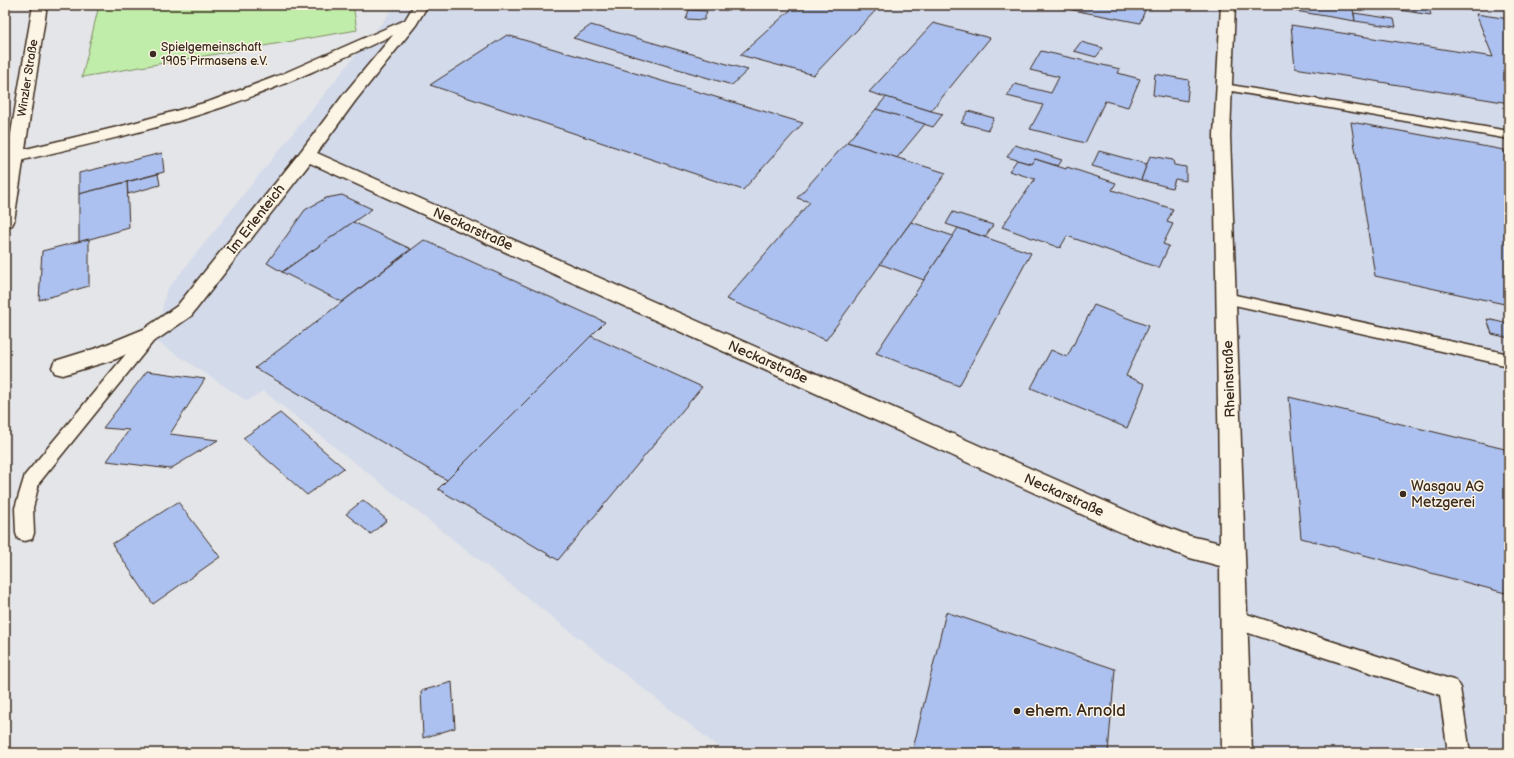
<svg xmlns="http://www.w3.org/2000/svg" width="1514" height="758" font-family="'Balsamiq Sans',sans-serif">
	<rect width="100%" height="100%" fill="#e4e5e8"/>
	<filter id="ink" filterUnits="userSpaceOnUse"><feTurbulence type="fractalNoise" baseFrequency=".025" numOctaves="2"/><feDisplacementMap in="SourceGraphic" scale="8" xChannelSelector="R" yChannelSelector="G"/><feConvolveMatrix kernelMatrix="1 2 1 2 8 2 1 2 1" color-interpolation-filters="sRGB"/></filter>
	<g filter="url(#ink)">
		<polygon fill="#d3daea" points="396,5 1509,5 1509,753 726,753 263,391 247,401 156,341 166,291"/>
		<polygon fill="#c1edaa" stroke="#7e8c64" points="99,5 353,5 357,30 82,77"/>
		<g fill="#acc1ef" stroke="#3b2a1e">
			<polygon points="796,5 869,5 879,7 814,75 740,55"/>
			<polygon points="1047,5 1147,5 1140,23"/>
			<polygon points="1294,5 1326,5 1353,9 1355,21 1295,11"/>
			<polygon points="1378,5 1428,5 1431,15 1379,7"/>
			<polygon points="689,10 707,11 704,20 686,19"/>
			<polygon points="1354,13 1394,19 1396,27 1355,21"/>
			<polygon points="1476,14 1509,19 1509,103 1295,68 1291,25 1493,57"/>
			<polygon points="933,23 990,38 931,111 869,92"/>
			<polygon points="591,25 748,70 732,85 573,38"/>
			<polygon points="507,35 803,123 743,190 430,85"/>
			<polygon points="1081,42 1103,48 1096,57 1074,51"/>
			<polygon points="1041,51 1120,69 1118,73 1140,79 1128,107 1105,101 1085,143 1030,129 1043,105 1007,96 1015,84 1051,93 1059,77 1030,70"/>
			<polygon points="1155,74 1189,80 1187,101 1153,95"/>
			<polygon points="886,97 931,111 943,114 933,127 876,109"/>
			<polygon points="876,109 925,124 897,158 847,142"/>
			<polygon points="968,111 994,118 988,130 961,123"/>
			<polygon points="1351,122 1504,150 1509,164 1509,305 1375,276"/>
			<polygon points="847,142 946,173 826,340 726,299 810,202 797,198"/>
			<polygon points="1015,145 1062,160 1058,166 1035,159 1031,164 1007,157"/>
			<polygon points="1099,151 1147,164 1141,180 1092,166"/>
			<polygon points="162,153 164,172 79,194 79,173"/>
			<polygon points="1150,156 1173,160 1174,165 1186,167 1186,181 1175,179 1172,188 1141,180"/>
			<polygon points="1035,159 1066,169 1067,167 1116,183 1112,190 1173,209 1167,222 1173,224 1163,244 1169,246 1159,268 1067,236 1060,248 1002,227 1035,179 1009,171 1017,160 1031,164"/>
			<polygon points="158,174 160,185 128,194 127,182"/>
			<polygon points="127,182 129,228 79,242 79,194"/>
			<polygon points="342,195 372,209 282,272 267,263 305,210 326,198"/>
			<polygon points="953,212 993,225 985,237 946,224"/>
			<polygon points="353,222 411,249 342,302 282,272"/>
			<polygon points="911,222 953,236 924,280 880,264"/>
			<polygon points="958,228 1031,253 959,386 876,353"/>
			<polygon points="89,239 89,286 39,300 42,251"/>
			<polygon points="424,240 605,322 447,480 255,368"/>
			<polygon points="1094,305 1148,326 1126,376 1145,384 1127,428 1031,388 1051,350 1067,357"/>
			<polygon points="1487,319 1509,324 1509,338 1492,334"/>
			<polygon points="591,336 702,387 558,560 438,489"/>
			<polygon points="147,371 205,379 170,434 218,440 170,469 107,461 129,430 103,428"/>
			<polygon points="1289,397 1509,450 1509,594 1301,538"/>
			<polygon points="280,413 344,468 307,495 243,438"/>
			<polygon points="363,500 387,520 371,534 346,514"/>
			<polygon points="178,502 220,557 153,604 112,544"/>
			<polygon points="946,612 1115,669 1108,753 912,753"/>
			<polygon points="452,682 455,728 423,738 421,691"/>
		</g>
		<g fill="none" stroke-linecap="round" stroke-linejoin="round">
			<g stroke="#3b2a1e" stroke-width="3">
				<g id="service">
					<polygon points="1224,84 1509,131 1509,139 1220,89 1218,87"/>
					<polygon points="1226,293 1509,354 1509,366 1221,302 1219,298 1221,294"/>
					<polygon points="151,329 156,330 159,334 156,338 39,483 33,508 34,533 32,539 25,541 18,539 16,533 15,508 25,475 146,330"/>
					<polygon points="1234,610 1456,681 1460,688 1470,753 1448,753 1440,695 1227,626 1224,619 1227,612"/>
				</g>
			</g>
			<g stroke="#3b2a1e" stroke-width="3">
				<path id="minor" d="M414 5H428L416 25 356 100 317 153 1145 519 1190 536 1220 543 1214 135 1221 5H1235L1230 135 1252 753H1222L1220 566 1190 558 1127 535 310 163 191 316 158 339 116 359 63 375 55 373 52 367 55 361 100 347 144 329 177 306 301 151 344 94 393 35C337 61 281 87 223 107 155 130 85 145 15 162L9 161 7 157 9 153 126 125 211 101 280 75 405 20Z"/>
			</g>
			<g stroke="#3b2a1e" stroke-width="3">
				<polygon id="tertiary" points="33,5 47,5 14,221 12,225 5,227 5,168"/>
			</g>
			<use href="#service" fill="#fcf5e5" fill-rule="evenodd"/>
			<use href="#minor" fill="#fcf5e5" fill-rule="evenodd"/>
			<use href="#tertiary" fill="#fcf5e5" fill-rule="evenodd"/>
		</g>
	</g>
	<g fill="#3b2a1e" stroke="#fcf5e5" stroke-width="1.5">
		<circle cx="153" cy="54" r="4"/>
		<circle cx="1403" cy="494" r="4"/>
		<circle cx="1017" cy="711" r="4"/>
	</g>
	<g text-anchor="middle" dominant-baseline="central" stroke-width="3" stroke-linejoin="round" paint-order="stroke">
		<g font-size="12" fill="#3b2a1e" stroke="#fcf5e5" text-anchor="start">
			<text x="161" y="47">Spielgemeinschaft<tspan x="161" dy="14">1905 Pirmasens e.V.</tspan></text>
		</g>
		<g font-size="12" fill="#3b2a1e" stroke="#fcf5e5">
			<text transform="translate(28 78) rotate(-81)">Winzler Straße</text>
		</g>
		<g font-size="14" fill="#3b2a1e" stroke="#fcf5e5">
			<text transform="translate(256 219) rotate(-52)">Im Erlenteich</text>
			<text transform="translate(473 229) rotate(24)">Neckarstraße</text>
			<text transform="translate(768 362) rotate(24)">Neckarstraße</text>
			<text transform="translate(1229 379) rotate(-92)">Rheinstraße</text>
			<text transform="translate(1064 495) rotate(24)">Neckarstraße</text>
		</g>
		<g font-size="14" fill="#3b2a1e" stroke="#fcf5e5" text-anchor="start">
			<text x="1411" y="486">Wasgau AG<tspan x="1411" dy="16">Metzgerei</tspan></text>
		</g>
		<g font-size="17" fill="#3b2a1e" stroke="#fcf5e5" text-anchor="start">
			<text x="1025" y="711">ehem. Arnold</text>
		</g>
	</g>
	<rect width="1514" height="758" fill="none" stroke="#fcf5e5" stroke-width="20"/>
	<rect x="10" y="10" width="1494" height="738" fill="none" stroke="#3b2a1e" stroke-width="1.5" filter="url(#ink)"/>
</svg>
